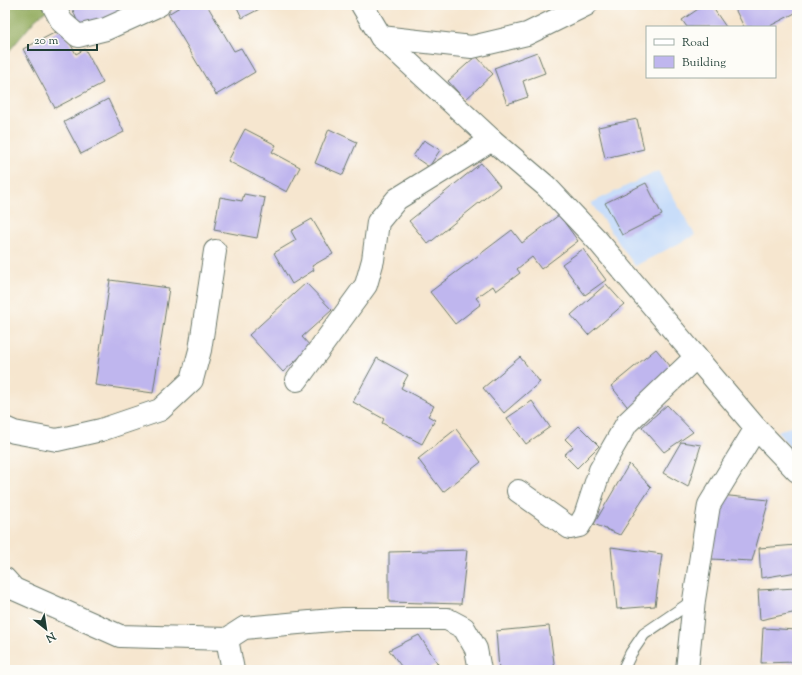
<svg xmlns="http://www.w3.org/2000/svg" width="802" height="675" font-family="'Sorts Mill Goudy',serif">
	<rect width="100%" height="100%" fill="#fdfcf7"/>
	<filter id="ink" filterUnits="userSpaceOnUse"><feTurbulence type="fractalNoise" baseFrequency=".025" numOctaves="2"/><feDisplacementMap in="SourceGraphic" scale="8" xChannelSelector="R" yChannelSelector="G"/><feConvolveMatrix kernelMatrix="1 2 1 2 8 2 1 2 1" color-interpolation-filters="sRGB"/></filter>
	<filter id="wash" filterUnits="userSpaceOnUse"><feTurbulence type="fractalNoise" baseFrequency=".012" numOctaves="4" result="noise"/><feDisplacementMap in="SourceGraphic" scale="16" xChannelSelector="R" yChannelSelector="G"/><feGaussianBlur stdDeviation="0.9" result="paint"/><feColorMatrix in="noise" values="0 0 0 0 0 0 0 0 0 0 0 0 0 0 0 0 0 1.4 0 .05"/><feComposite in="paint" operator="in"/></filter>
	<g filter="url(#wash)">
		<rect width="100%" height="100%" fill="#f6e6cf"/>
		<g fill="#c8ddf9">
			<polygon points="658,171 695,235 635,266 591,203"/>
			<polygon points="797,425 797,457 777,431"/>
		</g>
		<polygon fill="#92ab5d" stroke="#587448" points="5,5 53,5 35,20 5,56"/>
		<g id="blocks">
			<g fill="#bfb6ee">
				<polygon points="71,5 127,5 129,11 81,31"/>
				<polygon points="183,5 207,5 234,51 241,48 255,72 216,95 168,14"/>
				<polygon points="236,5 267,5 242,18"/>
				<polygon points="704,5 711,5 726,27 687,27 682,20"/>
				<polygon points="733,5 797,5 797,12 768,27 744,27"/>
				<polygon points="62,29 76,54 85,49 103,83 55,108 23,49"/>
				<polygon points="537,52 545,73 523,81 528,97 507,104 494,68"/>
				<polygon points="476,56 493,74 465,100 448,81"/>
				<polygon points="108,99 124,132 81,154 64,122"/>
				<polygon points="637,119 644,149 605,158 598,127"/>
				<polygon points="245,129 276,145 272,152 300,167 287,192 228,161"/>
				<polygon points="329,129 357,142 343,175 315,163"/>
				<polygon points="424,140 440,150 429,167 413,156"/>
				<polygon points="481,163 500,186 428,244 409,221"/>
				<polygon points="646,183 662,215 622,235 605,203"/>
				<polygon points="244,194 265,198 257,238 214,230 220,197 242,201"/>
				<polygon points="559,215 578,241 541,269 532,257 517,269 520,273 496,291 493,286 476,298 481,304 455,324 430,292 512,230 522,243"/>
				<polygon points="312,219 333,254 312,266 314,270 292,284 274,253 296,240 291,231"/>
				<polygon points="583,249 606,280 585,295 562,264"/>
				<polygon points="110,280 169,288 153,393 95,385"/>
				<polygon points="306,283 332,310 302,337 311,347 283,372 249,335"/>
				<polygon points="606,284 624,304 588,335 571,315"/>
				<polygon points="656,349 676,373 630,410 611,386"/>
				<polygon points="520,357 540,382 504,413 483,388"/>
				<polygon points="377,358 408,375 401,388 434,406 428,416 435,420 422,444 382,423 384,419 353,402"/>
				<polygon points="532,401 550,427 526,444 507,418"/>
				<polygon points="667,405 693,432 664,452 642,427"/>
				<polygon points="579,426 599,446 577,468 564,455 573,447 565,439"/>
				<polygon points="456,429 481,462 443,492 418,459"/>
				<polygon points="681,442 701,445 688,487 663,473"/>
				<polygon points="629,464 651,487 620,535 594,524"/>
				<polygon points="720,495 769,500 752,561 711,559"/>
				<polygon points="797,545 797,572 761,578 759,548"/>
				<polygon points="611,547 662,554 655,606 617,609"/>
				<polygon points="467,550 461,604 389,602 389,552"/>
				<polygon points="797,588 797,612 760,620 758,590"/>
				<polygon points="549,626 555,670 499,670 496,631"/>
				<polygon points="763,628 797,630 797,662 761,663"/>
				<polygon points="419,635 438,664 425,670 404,670 389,650"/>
			</g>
		</g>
	</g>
	<g filter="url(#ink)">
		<use href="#blocks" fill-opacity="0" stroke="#6a786a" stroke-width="1"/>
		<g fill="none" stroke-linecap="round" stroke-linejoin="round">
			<g stroke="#6a786a" stroke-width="13">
				<polyline id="lane" points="623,670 631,653 644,634 694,600"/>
			</g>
			<g stroke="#6a786a" stroke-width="24">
				<g id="street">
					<polyline points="53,5 62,22 78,36 106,29 159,5"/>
					<polyline points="362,5 381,37 492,140 546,186 597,240 756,428 797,471"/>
					<polyline points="381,37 472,47 527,34 586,5"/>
					<polyline points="297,380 366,285 373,260 378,222 397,199 492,140"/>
					<polyline points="5,428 14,432 57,440 101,430 160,410 192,380 200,350 215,251"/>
					<polyline points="518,491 570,528 579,526 585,516 600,470 627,423 696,357"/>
					<polyline points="5,579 14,589 120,636 227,639"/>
					<polyline points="233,670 227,639 244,628 343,619 447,619 464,628 476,649 480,670"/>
					<polyline points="687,670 694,600 709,505 756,428"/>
				</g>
			</g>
			<use href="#lane" stroke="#fff" stroke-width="11"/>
			<use href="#street" stroke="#fff" stroke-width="22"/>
		</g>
	</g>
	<rect width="802" height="675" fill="none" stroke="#fdfcf7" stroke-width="20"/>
	<rect x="646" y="26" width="130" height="52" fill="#fdfcf7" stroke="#a4b0a9"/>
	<rect x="654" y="39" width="20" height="6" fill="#ffffff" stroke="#a4b0a9"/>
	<text x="682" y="46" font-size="12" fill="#1f3d34">Road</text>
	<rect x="654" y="56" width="20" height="12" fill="#bfb6ee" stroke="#a4b0a9"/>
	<text x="682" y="66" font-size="12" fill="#1f3d34">Building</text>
	<g transform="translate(46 629) rotate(150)" stroke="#fdfcf7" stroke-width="3" paint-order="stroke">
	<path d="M0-3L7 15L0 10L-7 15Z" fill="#1f3d34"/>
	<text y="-6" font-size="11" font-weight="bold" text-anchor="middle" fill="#1f3d34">N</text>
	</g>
	<path d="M28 44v6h69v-6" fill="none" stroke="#1f3d34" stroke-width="2"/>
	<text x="34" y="44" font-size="12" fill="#1f3d34" stroke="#fdfcf7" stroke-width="3" paint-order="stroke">20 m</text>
</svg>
